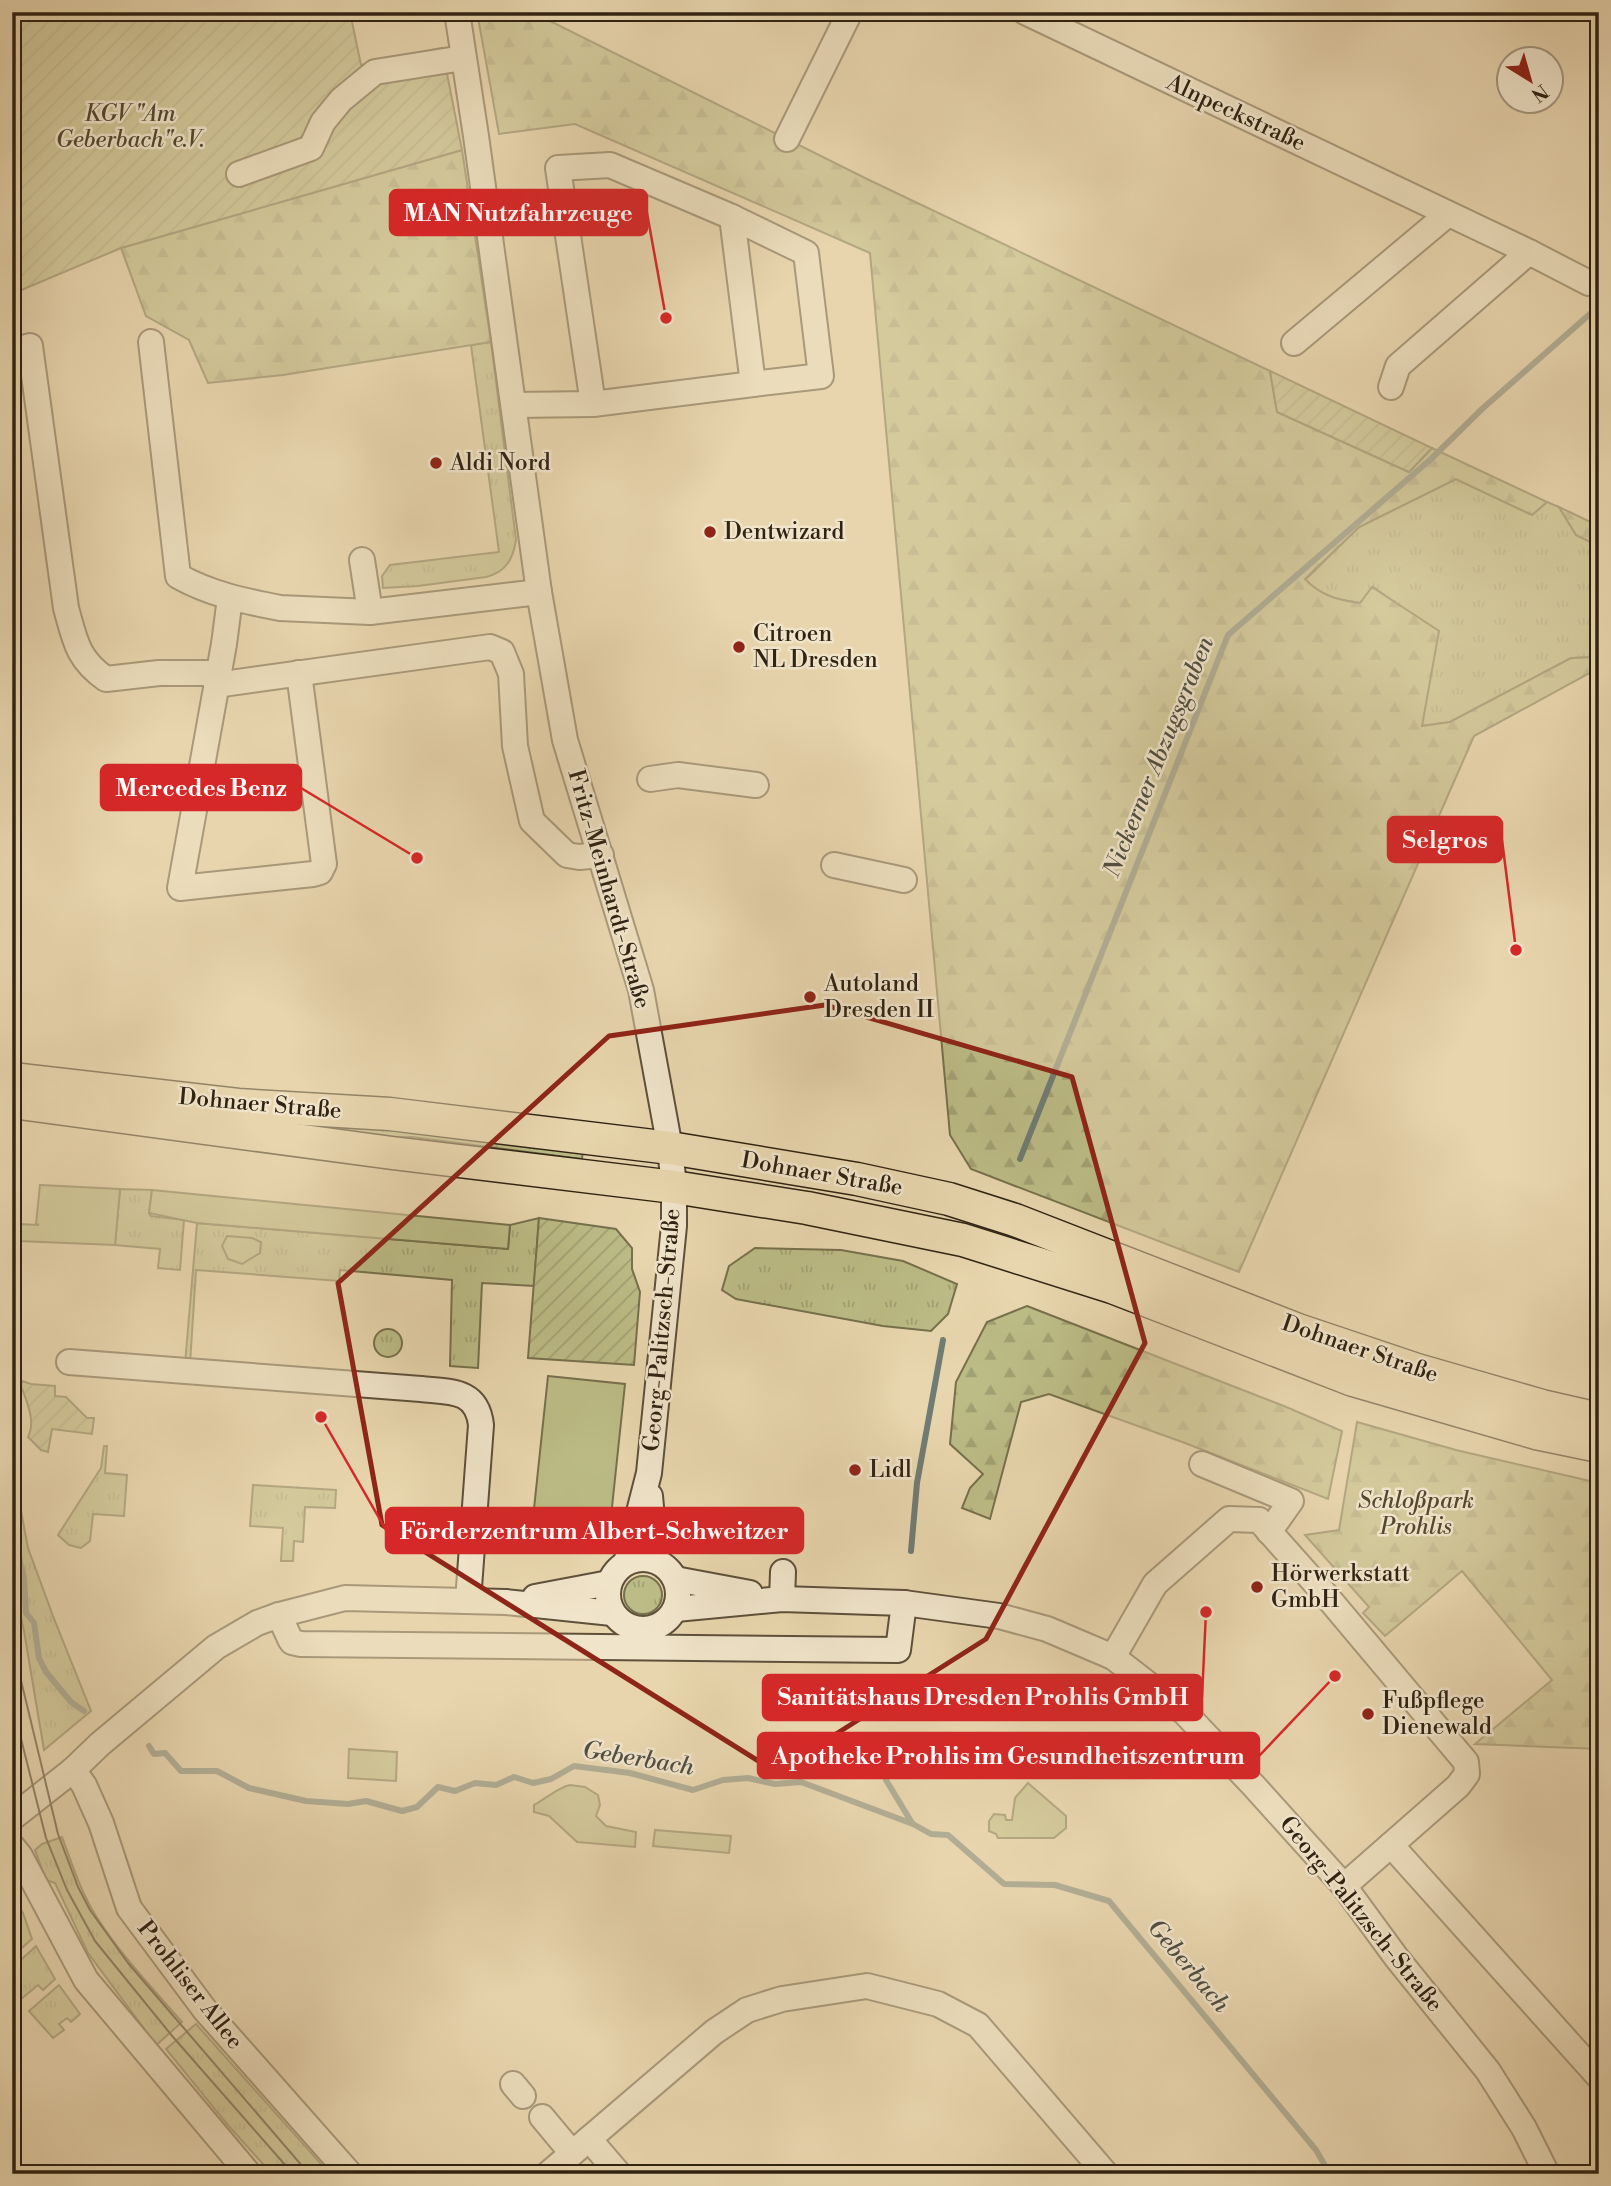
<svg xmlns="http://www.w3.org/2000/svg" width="1611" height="2186" font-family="'Libre Bodoni',serif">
	<defs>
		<pattern id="grass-tufts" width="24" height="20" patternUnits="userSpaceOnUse" patternTransform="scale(1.75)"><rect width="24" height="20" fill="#bcbc86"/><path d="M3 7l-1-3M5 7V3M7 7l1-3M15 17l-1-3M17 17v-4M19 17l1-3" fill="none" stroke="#a2a173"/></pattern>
		<pattern id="forest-firs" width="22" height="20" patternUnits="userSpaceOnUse" patternTransform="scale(1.75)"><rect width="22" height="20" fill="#bcbc86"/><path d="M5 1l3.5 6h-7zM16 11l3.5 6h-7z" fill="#a2a173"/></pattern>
		<pattern id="garden-furrows" width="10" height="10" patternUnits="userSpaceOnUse" patternTransform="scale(1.75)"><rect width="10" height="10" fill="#bcbc86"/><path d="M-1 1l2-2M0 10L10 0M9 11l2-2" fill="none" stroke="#a2a173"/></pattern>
	</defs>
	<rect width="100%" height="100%" fill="#e8d6ae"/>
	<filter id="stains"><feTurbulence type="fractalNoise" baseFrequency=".00286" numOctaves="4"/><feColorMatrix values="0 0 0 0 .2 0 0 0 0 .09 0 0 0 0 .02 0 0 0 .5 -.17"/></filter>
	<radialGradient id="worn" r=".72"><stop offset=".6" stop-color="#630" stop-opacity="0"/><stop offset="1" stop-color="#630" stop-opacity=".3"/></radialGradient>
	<g fill="url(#grass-tufts)" stroke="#76704c" stroke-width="2">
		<path d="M491 342 516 540C513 559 506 572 486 577L418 586 383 588 382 576 390 565 499 552 471 345Z"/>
		<path d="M1456 479 1532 515 1547 502 1559 507 1576 535 1599 546V657L1571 658 1450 722 1421 726 1402 608 1373 587 1361 603C1338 600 1321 596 1305 580L1359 527Z"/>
		<polygon points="62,1095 368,1124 583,1150 582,1159 412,1137 356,1138"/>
		<polygon points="120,1189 152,1190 149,1213 151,1216 184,1220 180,1270 158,1268 160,1249 115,1245"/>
		<polygon points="539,1218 534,1286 482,1283 478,1368 450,1366 452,1280 340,1270 339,1281 196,1270 190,1364 185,1364 197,1223 508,1249 510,1225"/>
		<polygon points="755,1248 841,1250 903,1261 957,1284 948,1314 931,1331 883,1326 736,1299 722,1290 729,1266"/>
		<circle cx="388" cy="1343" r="14"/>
		<polygon points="104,1446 107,1446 105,1473 127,1475 124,1516 93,1514 90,1541 81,1548 69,1545 58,1535 101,1468"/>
		<polygon points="12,1463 28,1548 53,1616 91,1711 44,1750 24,1631 12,1578"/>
		<polygon points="253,1485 336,1490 335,1508 305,1507 303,1542 294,1541 293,1561 281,1561 283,1528 250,1526"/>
		<circle cx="643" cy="1595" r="19"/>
		<path d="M62 1837C72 1864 81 1892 96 1916 120 1954 152 1988 182 2022L153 2048 143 2036 145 2030 143 2027 88 1953 55 1883 46 1880 35 1850 42 1844Z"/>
		<polygon points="12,1895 23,1913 32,1939 15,1954 12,1953"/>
		<polygon points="36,1946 55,1979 43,1990 38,1985 20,2000 12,1992 12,1968"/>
		<polygon points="59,1985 80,2014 71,2022 67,2018 59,2024 64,2030 53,2038 29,2011"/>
		<polygon points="196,2024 330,2174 272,2174 227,2124 166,2049"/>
	</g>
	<g fill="url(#forest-firs)" stroke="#76704c" stroke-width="2">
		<path d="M477 12H532L867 179 1270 371 1277 412 1409 472 1432 448 1547 502 1532 515 1456 479 1359 527 1305 579C1321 596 1338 600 1360 603L1372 587 1439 631 1422 726 1450 722 1571 658 1599 657V668L1474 736 1239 1272 971 1169 950 1135 870 253 575 124 499 134Z"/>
		<polygon points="462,150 491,342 283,375 208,383 189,340 146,316 121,248"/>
		<polygon points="1559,507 1599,526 1599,546 1576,535"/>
		<polygon points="1027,1306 1284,1406 1342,1431 1328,1499 1185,1443 1049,1394 1021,1402 990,1519 962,1508 970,1488 983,1474 950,1444 956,1382 987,1322"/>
		<polygon points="1357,1422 1456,1450 1599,1483 1599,1749 1475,1744 1552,1680 1462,1571 1385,1636 1363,1613 1369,1607 1305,1535 1339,1530"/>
	</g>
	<g fill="#bcbc86" stroke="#76704c" stroke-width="2">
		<polygon points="40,1185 120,1189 115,1245 18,1241 19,1224 39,1225 36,1224"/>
		<polygon points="152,1190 510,1225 508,1249 197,1223 149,1213"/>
		<polygon points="227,1236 252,1238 261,1242 260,1253 242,1264 228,1259 222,1246"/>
		<polygon points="548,1376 625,1384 610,1526 533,1518"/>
		<polygon points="349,1749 397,1752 396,1781 348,1778"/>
		<polygon points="1028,1783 1066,1816 1066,1828 1054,1838 998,1838 996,1834 989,1831 989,1821 994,1814 1005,1815 1006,1820 1012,1820 1015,1798"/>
		<path d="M570 1785 585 1787 598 1795 600 1805 596 1816 606 1826 636 1832 635 1847 577 1842 549 1816 534 1812V1805C545 1799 559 1787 570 1785Z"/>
		<polygon points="655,1830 731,1836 729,1853 653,1846"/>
	</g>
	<g fill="url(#garden-furrows)" stroke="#76704c" stroke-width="2">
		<polygon points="12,12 350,12 361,65 442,48 462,150 121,248 12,294"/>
		<polygon points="1270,371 1432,448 1409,472 1277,412"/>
		<polygon points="539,1218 616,1229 632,1248 632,1269 640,1292 634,1365 528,1358"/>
		<path d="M22 1381 31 1384 55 1386V1396L66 1397 87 1418H94L92 1434 52 1429 48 1452 41 1450 28 1437C36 1421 27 1402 21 1386Z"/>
	</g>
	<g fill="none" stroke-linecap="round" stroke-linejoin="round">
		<g stroke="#707c74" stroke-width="6">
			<polyline points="1020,1159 1228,635 1431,459 1482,409 1599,306"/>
			<polyline points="12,1512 15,1540 24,1578 26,1613 34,1623 39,1658 46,1672 71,1702 84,1711"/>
			<polyline points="911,1551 917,1483 943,1340"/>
			<polyline points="149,1746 154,1754 165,1753 181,1771 217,1771 249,1788 306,1801 348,1804 366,1801 402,1811 417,1807 438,1787 455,1791 475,1783 496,1785 514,1777 533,1783 551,1779 574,1766 630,1773 693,1790 723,1780 748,1778 775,1784 801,1782 913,1824 931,1834 948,1835 1004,1884 1055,1885 1109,1901 1316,2150 1330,2174"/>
			<polyline points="886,1780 912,1823"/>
		</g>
		<g stroke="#5e503a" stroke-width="28">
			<g id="minor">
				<polyline points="457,12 476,136 539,592 565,740 641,990 670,1148 674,1187 674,1226 649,1473 626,1563"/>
				<polyline points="1025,12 1529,252 1589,283"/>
				<polyline points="787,139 850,12"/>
				<polyline points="239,174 311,148 323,122 341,100 375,72 463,58"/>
				<polyline points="732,217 806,253 821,376 753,384"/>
				<path d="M151 342 178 576C210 594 244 601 280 608L370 612 539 592"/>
				<polyline points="1294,343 1448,214"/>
				<path d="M12 351 30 346 66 608C75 640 77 659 106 679L159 673H219"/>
				<polyline points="1391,387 1398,366 1529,252"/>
				<polyline points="514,405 593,404 753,384 732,217 610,165 558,168 593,404"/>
				<polyline points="362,560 370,612"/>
				<polyline points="230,598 224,644 180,888 313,874 320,872 324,864 299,673"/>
				<polyline points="216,685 490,647 502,652 511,674 515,746 532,821 567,855 579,857 601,855"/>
				<polyline points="650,779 678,775 756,785"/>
				<polyline points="834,865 904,880"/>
				<path d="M69 1362 421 1389C450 1392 477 1389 481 1425L468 1601"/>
				<polyline points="1202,1464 1291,1501 1269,1532"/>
				<polyline points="650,1496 656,1561"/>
				<circle cx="643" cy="1594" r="35"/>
				<polyline points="675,1579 750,1593"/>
				<polyline points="535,1597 609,1583"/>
				<polyline points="782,1599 783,1572"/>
				<polyline points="676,1609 782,1599 904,1603 999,1616 1047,1629 1113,1657 1184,1712 1253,1785 1344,1886 1396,1957 1488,2071 1524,2128 1547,2174"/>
				<polyline points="279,1615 290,1639 292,1642 301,1644 898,1650 904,1603"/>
				<polyline points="1113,1657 1155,1584 1229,1519 1259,1520 1324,1593 1466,1762 1467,1774 1458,1786 1344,1886"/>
				<polyline points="73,1770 84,1785 101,1823 129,1908 205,2010 350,2174"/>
				<polyline points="12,1818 73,1770 100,1744 216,1647 257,1623 279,1615 345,1598 506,1602 612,1613"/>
				<polyline points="1391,1845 1599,2077"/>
				<polyline points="12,1846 20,1856 86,1980 249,2174"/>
				<polyline points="513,2084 523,2096"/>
				<polyline points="542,2117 572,2153"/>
				<polyline points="589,2139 619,2174"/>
				<polyline points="548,2174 714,2032 747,2010 782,1999 867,1986 938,2004 978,2025 1106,2174"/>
			</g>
		</g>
		<g stroke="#302313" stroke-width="35">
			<g id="major">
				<polyline points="12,1079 238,1105 390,1114 670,1148 857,1179 949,1199 1015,1220 1298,1330 1417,1370 1542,1406 1599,1419"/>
				<polyline points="12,1102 392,1153 674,1187 807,1208 963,1240 1112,1287 1353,1380 1536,1433 1599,1446"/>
			</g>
		</g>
		<use href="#minor" stroke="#f0e4ca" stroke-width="24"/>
		<use href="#major" stroke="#e8d6ae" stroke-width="32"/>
		<g stroke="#302313" stroke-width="2">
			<polyline points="12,1643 58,1834 78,1887 90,1910 128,1963 309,2174"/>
			<polyline points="12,1703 46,1838 67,1890 95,1941 173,2037 293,2174"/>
		</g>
	</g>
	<path d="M0 0H1611V2186H0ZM825 1005 1072 1077 1145 1343 986 1639 776 1772 382 1525 338 1283 609 1036Z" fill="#e8d6ae" fill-opacity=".55" fill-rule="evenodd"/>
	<path fill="none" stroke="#8f2418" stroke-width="5" stroke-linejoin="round" d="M825 1005 1072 1077 1145 1343 986 1639 776 1772 382 1525 338 1283 609 1036Z"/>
	<g fill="#8f2418" stroke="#f0e4ca" stroke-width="2.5">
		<circle cx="436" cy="463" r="7"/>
		<circle cx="710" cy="532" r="7"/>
		<circle cx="739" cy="647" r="7"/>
		<circle cx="810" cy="997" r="7"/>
		<circle cx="855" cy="1470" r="7"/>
		<circle cx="1257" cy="1587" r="7"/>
		<circle cx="1368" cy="1714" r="7"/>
	</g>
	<g text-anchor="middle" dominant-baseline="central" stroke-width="5" stroke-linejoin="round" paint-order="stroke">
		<g font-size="23" fill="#302313" stroke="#f0e4ca">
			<text transform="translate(1236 113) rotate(25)">Alnpeckstraße</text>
			<text transform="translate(609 889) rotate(74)">Fritz-Meinhardt-Straße</text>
			<text transform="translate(260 1104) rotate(5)">Dohnaer Straße</text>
			<text transform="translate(822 1174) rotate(10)">Dohnaer Straße</text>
			<text transform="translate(662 1330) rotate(-85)">Georg-Palitzsch-Straße</text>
			<text transform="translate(1360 1349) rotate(19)">Dohnaer Straße</text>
			<text transform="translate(1361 1914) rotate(51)">Georg-Palitzsch-Straße</text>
			<text transform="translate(190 1985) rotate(52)">Prohliser Allee</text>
		</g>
		<g font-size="23" font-style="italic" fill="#534930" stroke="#f0e4ca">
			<text x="130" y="114">KGV "Am<tspan x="130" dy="26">Geberbach"e.V.</tspan></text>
			<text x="1416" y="1501">Schloßpark<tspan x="1416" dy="26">Prohlis</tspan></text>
		</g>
		<g font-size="23" fill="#302313" stroke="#f0e4ca" text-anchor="start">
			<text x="450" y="463">Aldi Nord</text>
			<text x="724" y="532">Dentwizard</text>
			<text x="753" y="634">Citroen<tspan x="753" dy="26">NL Dresden</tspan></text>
			<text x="824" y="984">Autoland<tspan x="824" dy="26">Dresden II</tspan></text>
			<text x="869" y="1470">Lidl</text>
			<text x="1271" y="1574">Hörwerkstatt<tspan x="1271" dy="26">GmbH</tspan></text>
			<text x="1382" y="1701">Fußpflege<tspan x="1382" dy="26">Dienewald</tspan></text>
		</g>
		<g font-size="24" font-style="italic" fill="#504f43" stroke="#f0e4ca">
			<text transform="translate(1159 757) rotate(-68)">Nickerner Abzugsgraben</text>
			<text transform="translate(638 1759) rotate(9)">Geberbach</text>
			<text transform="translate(1188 1966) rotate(50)">Geberbach</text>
		</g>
	</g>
	<path fill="none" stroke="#d62828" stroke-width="2.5" d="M666 318L647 213M417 858L301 788M1516 950L1502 840M321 1417L386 1530M1206 1612L1202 1697M1335 1676L1259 1756"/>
	<g fill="#d62828" stroke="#f0e4ca" stroke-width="2.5">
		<circle cx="666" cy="318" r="7"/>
		<circle cx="417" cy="858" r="7"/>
		<circle cx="1516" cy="950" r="7"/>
		<circle cx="321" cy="1417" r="7"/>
		<circle cx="1206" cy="1612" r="7"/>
		<circle cx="1335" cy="1676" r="7"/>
	</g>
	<g fill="#d62828" stroke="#d62828" stroke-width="2.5">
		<rect x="390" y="190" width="257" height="45" rx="7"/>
		<rect x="101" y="765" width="200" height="45" rx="7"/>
		<rect x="1388" y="817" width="114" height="45" rx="7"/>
		<rect x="386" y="1508" width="417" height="45" rx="7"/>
		<rect x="763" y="1675" width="439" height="45" rx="7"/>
		<rect x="758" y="1733" width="501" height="45" rx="7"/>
	</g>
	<g font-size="24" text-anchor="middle" font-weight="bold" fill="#fff">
		<text x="518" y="221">MAN Nutzfahrzeuge</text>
		<text x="201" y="796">Mercedes Benz</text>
		<text x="1445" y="848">Selgros</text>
		<text x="594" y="1539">Förderzentrum Albert-Schweitzer</text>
		<text x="983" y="1705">Sanitätshaus Dresden Prohlis GmbH</text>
		<text x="1008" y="1764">Apotheke Prohlis im Gesundheitszentrum</text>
	</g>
	<rect width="1611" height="2186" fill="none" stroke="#e8d6ae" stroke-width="42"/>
	<rect x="14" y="14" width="1583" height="2158" fill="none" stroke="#302313" stroke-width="3.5"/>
	<rect x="21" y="21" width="1569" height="2144" fill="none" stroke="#302313" stroke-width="2"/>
	<g transform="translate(1530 80) rotate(143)"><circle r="33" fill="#f0e4ca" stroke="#a39781" stroke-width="2"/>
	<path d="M0-5L12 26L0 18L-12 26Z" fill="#8f2418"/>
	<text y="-10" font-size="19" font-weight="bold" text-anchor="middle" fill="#302313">N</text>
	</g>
	<rect width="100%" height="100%" filter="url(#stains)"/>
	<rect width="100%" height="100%" fill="url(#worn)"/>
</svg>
